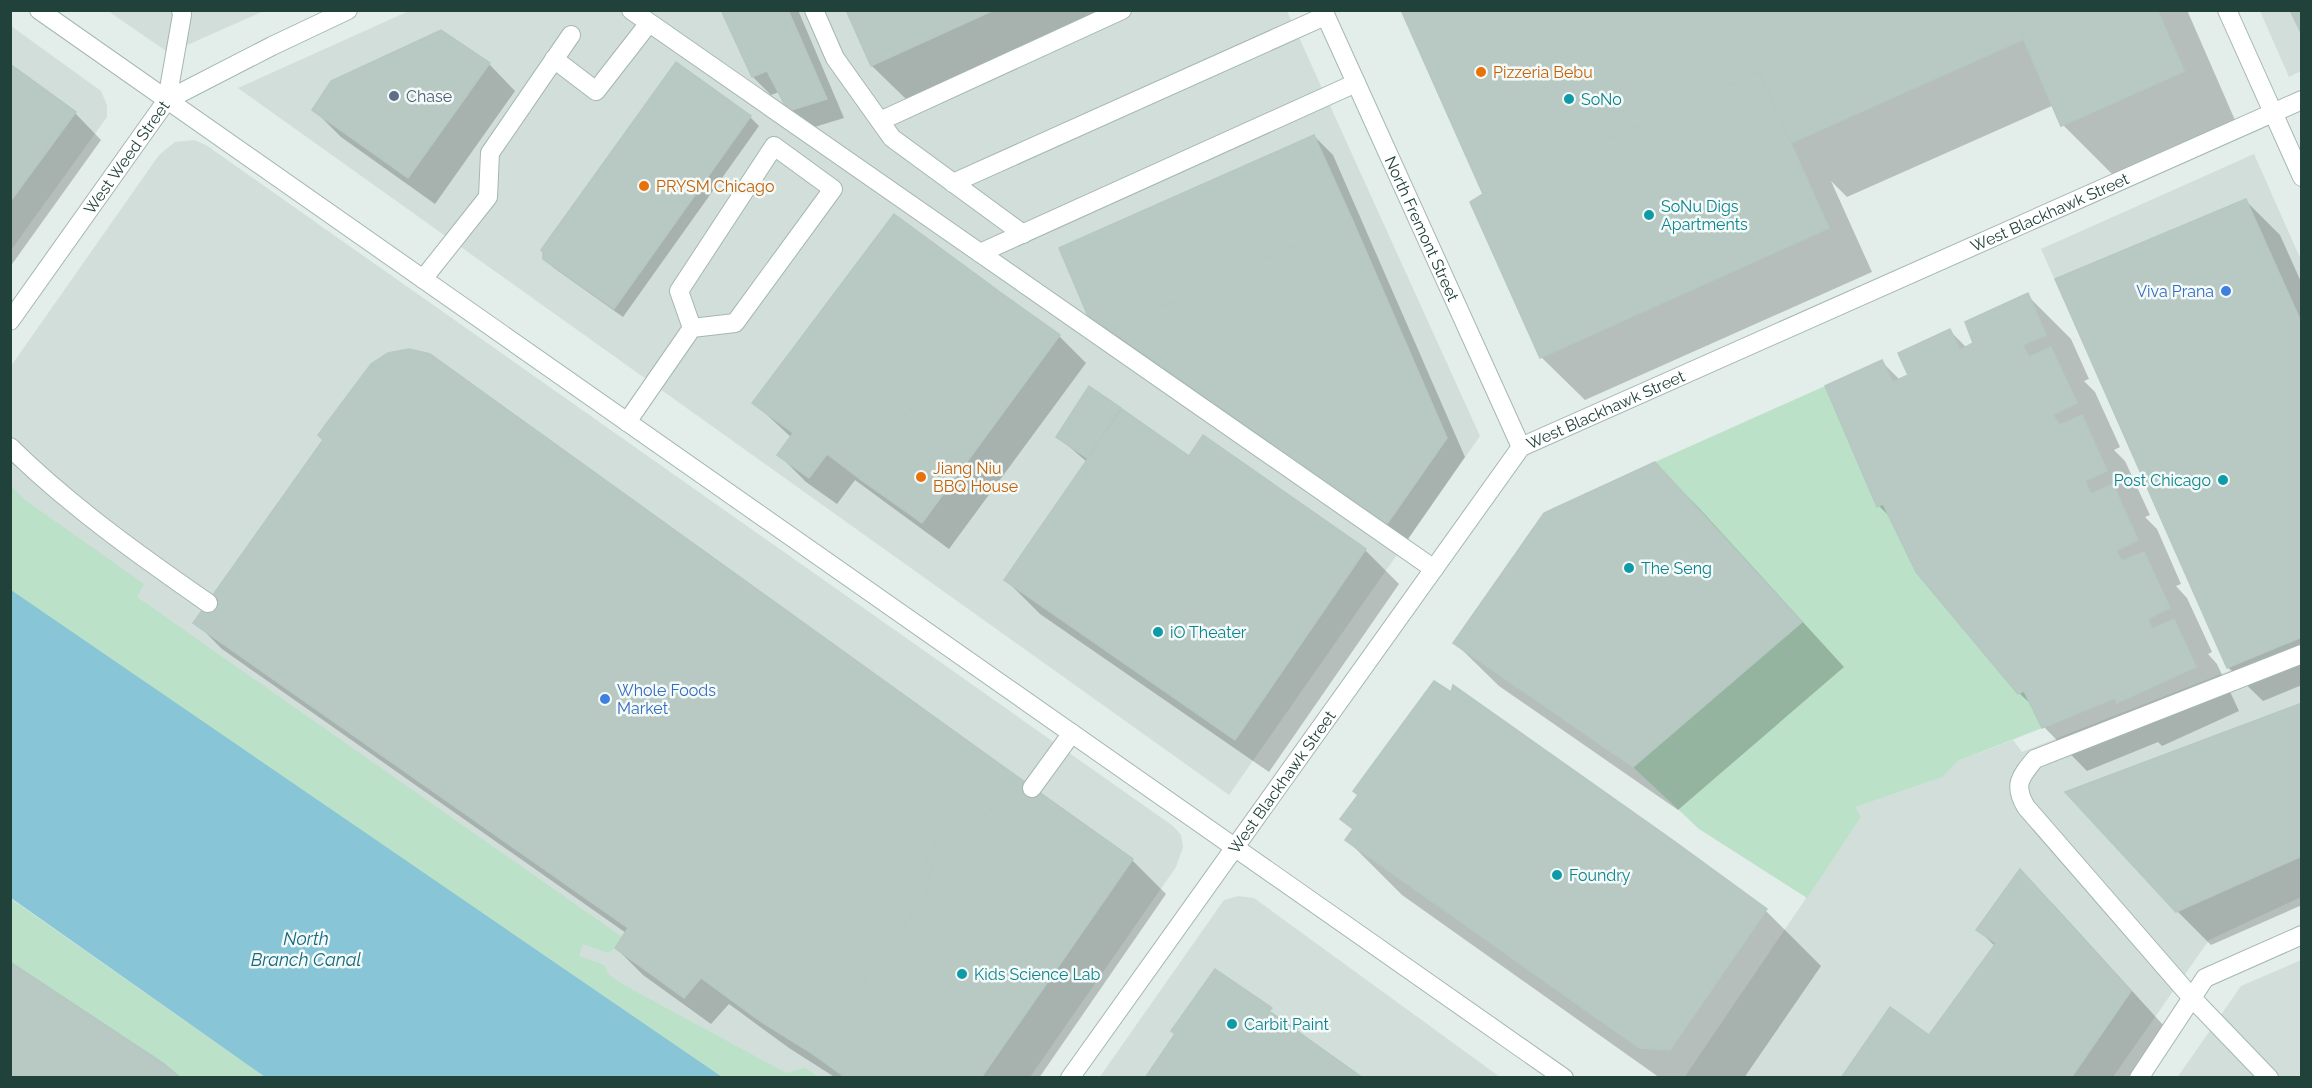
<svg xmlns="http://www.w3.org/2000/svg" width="2312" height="1088" font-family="Raleway,sans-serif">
	<rect width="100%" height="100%" fill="#e3eeea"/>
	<g fill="#d1ded9">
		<polygon points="108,11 264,11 169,53"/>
		<polygon points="409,11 1287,11 1480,436 1229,795 238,88"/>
		<polygon points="2260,11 2301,11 2301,71 2289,77"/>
		<polygon points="11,26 101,91 107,105 107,117 11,250"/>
		<polygon points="194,140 206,145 1173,826 1181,835 1183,847 1176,867 1030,1077 722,1077 11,590 11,366 159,155 175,142"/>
		<polygon points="2254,154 2301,260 2301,897 2209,940 2113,1077 1684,1078 1861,817 1854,807 1943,777 1958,761 2013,740 2022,752 2229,671 2041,249"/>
		<polygon points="1238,896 1254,898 1500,1077 1099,1078 1224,900"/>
		<polygon points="2301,960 2301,1077 2177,1078 2241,986"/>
	</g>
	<g fill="#bbe1c8">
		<polygon points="1825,386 1878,507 1883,504 1916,572 2018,693 2024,691 2042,728 1958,761 1943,777 1855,807 1861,817 1807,898 1699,829 1633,767 1802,622 1655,462"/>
		<polygon points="11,486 25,500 144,584 137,597 622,937 615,948 608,953 583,944 579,956 604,965 609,975 622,984 786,1073 805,1068 819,1077 691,1077 591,1027 569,973 555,963 388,849 310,820 286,779 247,752 169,725 145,682 100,651 11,605"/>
		<polygon points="10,898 265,1077 181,1077 11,962"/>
	</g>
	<polygon fill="#88c5d7" points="11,590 722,1077 265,1077 11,898"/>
	<g fill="#0003">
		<polygon points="722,10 798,10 844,118 808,129 789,111 779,92 771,95 753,77"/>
		<polygon points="847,10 1101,10 906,99 872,66"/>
		<polygon points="1403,10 2187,10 2238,127 2118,180 2063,125 2054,105 1847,197 1831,181 1872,272 1585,400 1541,357 1485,194"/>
		<polygon points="489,64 515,91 435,204 341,137 314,110"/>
		<polygon points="10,66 75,113 101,140 10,267"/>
		<polygon points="750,117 759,126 623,317 554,268 544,259"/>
		<polygon points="1314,136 1333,155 1465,457 1406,542 1109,334 1090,315"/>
		<polygon points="2246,201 2280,235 2302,284 2302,685 2263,701 2229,668 2057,280"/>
		<polygon points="2027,295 2071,339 2089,379 2084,381 2095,392 2120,447 2114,450 2125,461 2150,515 2145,517 2157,529 2181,584 2176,586 2187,598 2212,652 2208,654 2217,664 2239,711 2162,746 2158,742 2087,771 2044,727 2034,707 2019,693 1893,520 1879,506 1882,362 1900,380 1910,376 1950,331 1967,348 1975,344"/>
		<polygon points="1059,336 1086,363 949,549 855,480 837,504 806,482 779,455 792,438 754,403"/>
		<polygon points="1120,409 1189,458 1203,438 1365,550 1399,584 1269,772 1040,614 1006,580 1087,462 1058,437"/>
		<polygon points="1655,464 1699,508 1844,667 1678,810 1499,686 1455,643"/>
		<polygon points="195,622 1014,776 1132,860 1166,894 1039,1078 836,1078 789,1048 729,1004 711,1024 643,975 616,948 626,933 222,649"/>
		<polygon points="2302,704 2302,905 2211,945 2177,911"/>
		<polygon points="1359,795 1673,842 1766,911 1821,966 1744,1078 1660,1078 1402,895 1347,840 1354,830 1342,818"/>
		<polygon points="2020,872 2054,905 2164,1026 2128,1078 1842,1078 1929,1037 1995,946 1978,930"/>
	</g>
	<g fill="#b8c9c3" stroke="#b5c8c2" stroke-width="1.5">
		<polygon points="721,10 788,10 827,99 788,111 767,71 752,77"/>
		<polygon points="846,10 994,10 871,66"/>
		<polygon points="1401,10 2157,10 2184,71 2061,126 2024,39 1791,143 1759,72 1483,194"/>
		<polygon points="2011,10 2157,10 2184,71 2061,126"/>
		<polygon points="2290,10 2302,10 2302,35"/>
		<polygon points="441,30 490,63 408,178 312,110 331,81"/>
		<polygon points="676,62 751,116 614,309 543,259 543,252 541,250"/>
		<polygon points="10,64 76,112 10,202"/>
		<polygon points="1759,72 1829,228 1540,358 1470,202 1483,194"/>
		<polygon points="1314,135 1352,219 1111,331 1088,316 1059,248"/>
		<polygon points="2246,199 2302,324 2302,637 2227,668 2055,279"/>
		<polygon points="894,214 997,290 860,479 827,454 809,478 777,455 793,433 752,403"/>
		<polygon points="1352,219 1447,438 1387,524 1111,331"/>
		<polygon points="997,290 1060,335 922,523 860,479"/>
		<polygon points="2028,293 2046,335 2023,345 2029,357 2051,347 2077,403 2053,415 2060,425 2082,415 2107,471 2085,481 2091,494 2113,484 2138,540 2116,551 2122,561 2144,552 2170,608 2148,619 2152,629 2174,619 2196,667 2117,703 2115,698 2042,728 2024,691 2018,694 1916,572 1883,504 1877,507 1825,386 1882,360 1893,382 1908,375 1898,353 1950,329 1960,350 1973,343 1965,322"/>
		<polygon points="409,349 430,354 1015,775 967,841 948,827 925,859 935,867 921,887 928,893 813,1054 760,1021 701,978 684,998 615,948 628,928 193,623 323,440 318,435 371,364 388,353"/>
		<polygon points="1089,386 1121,408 1087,458 1056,437"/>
		<polygon points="1122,409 1189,456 1203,435 1366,549 1235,740 1004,580"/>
		<polygon points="1655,462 1802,622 1633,767 1453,643 1544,513"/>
		<polygon points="1434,681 1451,692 1453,685 1674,841 1767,909 1670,1050 1639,1048 1345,840 1353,829 1340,819 1358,795 1353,791"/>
		<polygon points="2302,703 2302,856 2176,912 2065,792"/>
		<polygon points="1015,775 1133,859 981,1078 846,1078 813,1054 928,893 921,887 935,867 925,859 948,827 967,841"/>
		<polygon points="2020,869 2131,991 2071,1078 1841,1078 1890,1007 1929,1035 1996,943 1976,930"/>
		<polygon points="10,962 163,1063 181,1078 10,1078"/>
		<polygon points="1215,969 1272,1008 1269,1011 1363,1078 1145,1078 1175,1034 1171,1031"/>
	</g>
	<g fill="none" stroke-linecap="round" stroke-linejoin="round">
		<g stroke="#a5b7b2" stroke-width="20">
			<g id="service">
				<polyline points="631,10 1434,569"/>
				<polyline points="814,10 835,58 892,138 1023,234"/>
				<polyline points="554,59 596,91 649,23"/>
				<polyline points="880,121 1122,10"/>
				<polyline points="953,183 1325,16"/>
				<polyline points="980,253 1356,83"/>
				<polyline points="423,279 488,197 490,153 571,35"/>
				<polyline points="627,422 692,328 735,323 833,189 774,146 679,291 692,328"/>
				<path d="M10 447C70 506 139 555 208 603"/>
				<polyline points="1032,788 1072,733"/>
				<path d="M2269 1078 2192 998 2026 807C2013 785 2020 777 2035 759L2302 654"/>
			</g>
		</g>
		<g stroke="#a5b7b2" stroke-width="20">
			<g id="minor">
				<path id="s1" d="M1323 10 1521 447"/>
				<polyline points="2227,10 2302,177"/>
				<path id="s2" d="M10 321 167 100 272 46 348 10"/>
				<path id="s3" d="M1070 1078 1521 447 2302 100"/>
				<polyline points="2139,1078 2205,978 2302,935"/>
			</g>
		</g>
		<g stroke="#a5b7b2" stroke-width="20">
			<g id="tertiary">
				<polyline points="39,10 1564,1078"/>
				<polyline points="167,100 182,15 181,10"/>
			</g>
		</g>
		<use href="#service" stroke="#fff" stroke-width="18"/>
		<use href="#minor" stroke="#fff" stroke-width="18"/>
		<use href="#tertiary" stroke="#fff" stroke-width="18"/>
	</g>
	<g fill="#e8710a" stroke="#f4faf8" stroke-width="2">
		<circle cx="1481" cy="72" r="6"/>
		<circle cx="644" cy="186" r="6"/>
		<circle cx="921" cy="477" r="6"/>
	</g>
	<circle fill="#5c6f8a" stroke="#f4faf8" stroke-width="2" cx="394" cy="96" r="6"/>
	<g fill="#0f9aa8" stroke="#f4faf8" stroke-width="2">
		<circle cx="1569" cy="99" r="6"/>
		<circle cx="1649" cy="215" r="6"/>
		<circle cx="2223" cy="480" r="6"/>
		<circle cx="1629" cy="568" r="6"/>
		<circle cx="1158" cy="632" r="6"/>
		<circle cx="1557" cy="875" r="6"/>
		<circle cx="962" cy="974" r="6"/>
		<circle cx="1232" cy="1024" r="6"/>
	</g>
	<g fill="#3f7fe0" stroke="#f4faf8" stroke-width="2">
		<circle cx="2226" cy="291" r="6"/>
		<circle cx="605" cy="699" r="6"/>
	</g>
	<g text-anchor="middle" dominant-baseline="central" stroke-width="5" stroke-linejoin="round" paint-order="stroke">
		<g font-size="16" fill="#c56008" stroke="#f4faf8" text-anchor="start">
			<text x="1493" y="72">Pizzeria Bebu</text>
			<text x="656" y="186">PRYSM Chicago</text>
			<text x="933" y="468">Jiang Niu<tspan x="933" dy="18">BBQ House</tspan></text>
		</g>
		<g font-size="16" fill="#4e5e75" stroke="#f4faf8" text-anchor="start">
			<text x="406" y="96">Chase</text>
		</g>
		<g font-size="16" fill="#0d838f" stroke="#f4faf8" text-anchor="start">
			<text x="1581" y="99">SoNo</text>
			<text x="1661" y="206">SoNu Digs<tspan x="1661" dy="18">Apartments</tspan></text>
			<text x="2211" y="480" text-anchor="end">Post Chicago</text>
			<text x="1641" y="568">The Seng</text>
			<text x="1170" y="632">iO Theater</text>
			<text x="1569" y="875">Foundry</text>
			<text x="974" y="974">Kids Science Lab</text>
			<text x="1244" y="1024">Carbit Paint</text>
		</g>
		<g font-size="16" fill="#21413b" stroke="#f4faf8">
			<text stroke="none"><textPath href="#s2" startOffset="201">West Weed Street</textPath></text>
			<text stroke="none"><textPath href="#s3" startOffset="1354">West Blackhawk Street</textPath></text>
			<text stroke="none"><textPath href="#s1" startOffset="240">North Fremont Street</textPath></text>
			<text stroke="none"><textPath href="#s3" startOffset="868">West Blackhawk Street</textPath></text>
			<text stroke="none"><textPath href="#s3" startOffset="364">West Blackhawk Street</textPath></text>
		</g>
		<g font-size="16" fill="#366cbe" stroke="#f4faf8" text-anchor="end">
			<text x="2214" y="291">Viva Prana</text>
			<text x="617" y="690" text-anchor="start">Whole Foods<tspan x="617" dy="18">Market</tspan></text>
		</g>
		<g font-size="18" font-style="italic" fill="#166982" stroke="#f4faf8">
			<text x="306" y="938">North<tspan x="306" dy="21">Branch Canal</tspan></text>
		</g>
	</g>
	<rect width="2312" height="1088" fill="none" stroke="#21413b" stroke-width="24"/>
</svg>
